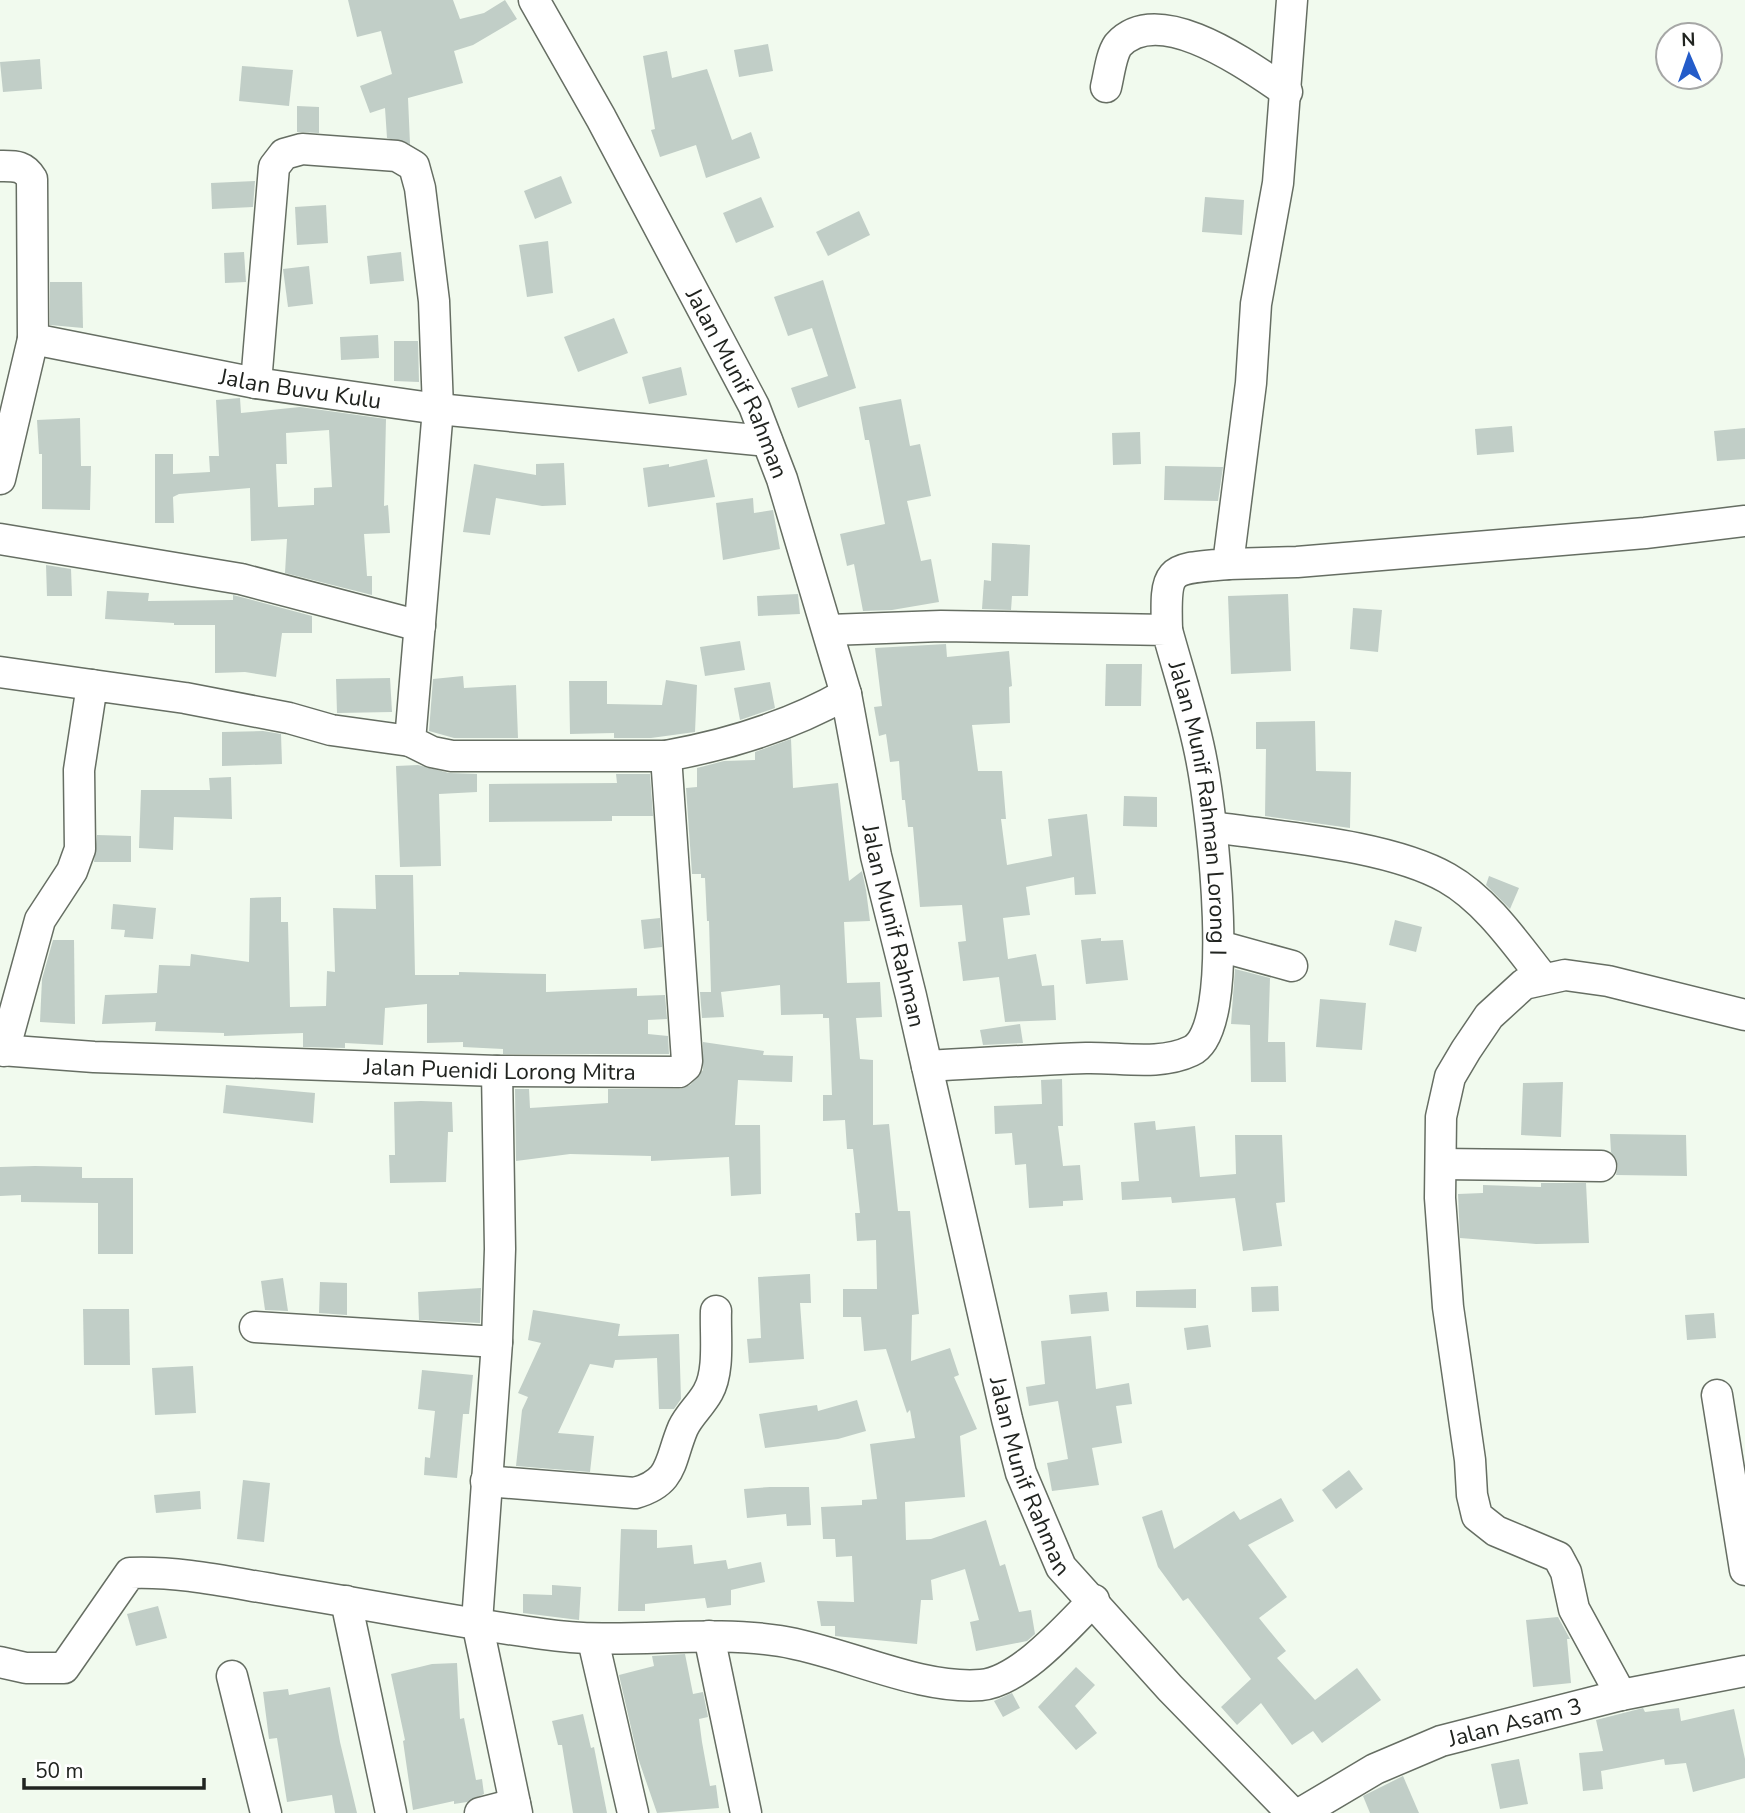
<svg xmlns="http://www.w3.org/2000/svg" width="1745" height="1813" font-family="'Nunito Sans',sans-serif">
	<rect width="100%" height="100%" fill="#f1faee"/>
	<g fill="#c1cec7" fill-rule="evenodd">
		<polygon points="348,0 453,0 460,19 484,13 505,0 517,19 473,45 454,51 463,83 408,98 410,144 387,138 385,108 370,113 360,86 392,74 381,31 357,37"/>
		<polygon points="768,44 773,71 739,77 734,50"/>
		<polygon points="667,51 672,78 707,69 732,140 751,132 760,158 706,178 696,145 660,157 651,130 655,129 643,56"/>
		<polygon points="40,59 42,89 3,92 0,62"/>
		<polygon points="242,66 293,70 289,106 239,101"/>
		<polygon points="297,106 319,107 319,133 297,132"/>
		<polygon points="561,176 572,203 535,219 524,191"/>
		<polygon points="255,181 253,207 212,209 211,183"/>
		<polygon points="761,197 774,227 736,243 723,213"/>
		<polygon points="1205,197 1244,200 1242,235 1202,232"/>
		<polygon points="326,205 328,243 297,245 295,207"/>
		<polygon points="859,211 870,235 828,256 816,232"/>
		<polygon points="548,241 553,293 527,297 519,245"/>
		<polygon points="244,252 246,282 225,283 224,253"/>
		<polygon points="401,252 404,281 370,284 367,256"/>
		<polygon points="309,266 313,304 288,307 283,269"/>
		<polygon points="823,280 856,388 798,408 791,388 828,376 812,328 788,336 774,297"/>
		<polygon points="50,282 82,282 83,328 50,325"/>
		<polygon points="614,318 628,353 578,372 564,337"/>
		<polygon points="378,335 379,358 341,360 340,337"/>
		<polygon points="394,341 418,341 419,382 394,381"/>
		<polygon points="681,367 687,395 649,404 642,377"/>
		<path d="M240 398 241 413 300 407 386 419 384 506 388 505 390 533 364 534 367 576H372V595L285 573 287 539 251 541 250 488 179 494 173 497 174 523H155V454H173V474L210 472 209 456H219L216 400ZM329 430 332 487 314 488V505L278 507 276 464H287L286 433Z"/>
		<polygon points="901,399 910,446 920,444 931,496 907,501 921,561 931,559 939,602 892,610 863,611 854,564 847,566 840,534 885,524 869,440 865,440 859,407"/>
		<polygon points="80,418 81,466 91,466 90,510 42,509 42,454 39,454 37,420"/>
		<polygon points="1512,426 1514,452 1477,455 1475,429"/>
		<polygon points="1745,428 1745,459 1717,461 1714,431"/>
		<polygon points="1140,432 1141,464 1113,465 1112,433"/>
		<polygon points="707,459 715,497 648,507 643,468 669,464 669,467"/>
		<polygon points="564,463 566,505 542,506 496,498 490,535 463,532 474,464 536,475 536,464"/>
		<polygon points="1165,466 1223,467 1218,501 1164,500"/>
		<polygon points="753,498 754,513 773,510 780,549 723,560 716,503"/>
		<polygon points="992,543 1030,545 1028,596 1012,596 1011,610 982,609 984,580 991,581"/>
		<polygon points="46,565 71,569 72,596 47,596"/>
		<polygon points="107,591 149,593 148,601 233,600 233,595 237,596 312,616 312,633 282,633 276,677 245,672 215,673 215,625 174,625 174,623 105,619"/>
		<polygon points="798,594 800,614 758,616 757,596"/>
		<polygon points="1288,594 1291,671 1231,674 1228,596"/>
		<polygon points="1353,608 1382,610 1378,652 1350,649"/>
		<polygon points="740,641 745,670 705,676 700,647"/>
		<polygon points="946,644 947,657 1009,651 1012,686 1009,687 1010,723 972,725 978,771 1002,771 1006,819 1001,819 1007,865 1052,856 1048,819 1087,814 1096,894 1075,895 1074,877 1026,887 1030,915 1003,918 1008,959 1036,954 1042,986 1054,985 1056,1020 1005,1022 999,977 963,981 958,942 966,941 962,905 920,907 913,827 908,827 905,800 902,800 899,761 890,762 886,734 879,736 874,707 882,706 875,648"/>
		<polygon points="1106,664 1142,664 1141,706 1105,706"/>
		<polygon points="463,676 464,688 516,685 518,738 454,738 429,731 433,679"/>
		<polygon points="390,678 392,712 337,713 336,679"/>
		<polygon points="666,680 697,685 695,732 651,738 614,738 614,733 570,734 569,681 607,681 607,704 662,705"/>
		<polygon points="770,682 775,708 740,720 734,688"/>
		<polygon points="1315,721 1316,771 1351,772 1350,828 1265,816 1266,749 1256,749 1256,722"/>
		<polygon points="263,731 281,734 282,764 222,766 222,732"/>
		<polygon points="791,739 793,788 838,783 849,881 862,871 866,890 870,921 844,922 847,983 880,982 882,1017 856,1018 860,1059 873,1060 873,1125 889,1124 898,1211 910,1211 919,1314 912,1315 911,1361 950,1348 959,1375 954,1377 977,1429 960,1436 965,1497 905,1502 906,1540 931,1539 986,1520 1000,1566 1005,1564 1019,1612 1031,1610 1035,1634 1027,1641 976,1651 970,1622 979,1620 965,1569 931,1580 933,1600 921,1600 917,1644 835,1636 835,1626 821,1626 817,1601 854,1602 852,1556 836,1557 835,1539 823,1539 821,1507 862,1505 862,1500 877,1499 870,1444 915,1438 910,1410 907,1413 886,1349 864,1351 861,1317 843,1317 843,1289 877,1289 876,1240 857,1241 855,1213 860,1213 853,1149 847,1149 845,1120 823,1121 823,1095 832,1095 829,1018 823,1018 823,1014 781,1015 780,985 721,992 724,1017 702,1018 700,992 711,992 709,921 707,921 705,878 701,878 701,874 692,874 686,788 697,787 697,768 724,761 755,760 755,752"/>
		<polygon points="418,765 449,773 477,774 477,792 439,794 441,866 400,867 396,766"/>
		<polygon points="616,774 650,774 653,816 612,816 612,821 489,822 489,784 617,783"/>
		<polygon points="231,777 232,819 174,817 173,850 139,848 141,790 210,790 209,778"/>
		<polygon points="1124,796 1157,797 1157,827 1123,826"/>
		<polygon points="97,835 131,836 131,862 94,862"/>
		<polygon points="375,875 413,875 415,975 459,975 459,972 546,974 546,992 637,988 637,996 665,995 667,1019 648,1020 648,1034 668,1036 669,1054 503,1054 503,1049 463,1047 463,1042 427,1043 427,1004 385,1008 383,1045 345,1043 345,1048 303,1047 303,1033 224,1036 224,1033 155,1031 156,1022 102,1024 105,995 157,993 159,965 190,966 191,954 249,962 250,898 281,897 281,922 288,922 290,1007 326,1006 327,971 335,972 333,908 376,909"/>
		<polygon points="1489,876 1519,888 1510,909 1486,885"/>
		<polygon points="113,904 156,908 153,939 124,937 125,930 111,929"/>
		<polygon points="660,918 662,947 644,949 641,920"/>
		<polygon points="1395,920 1422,927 1416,952 1389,945"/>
		<polygon points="1101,938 1101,941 1123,940 1128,980 1086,984 1081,940"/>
		<polygon points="53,940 74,940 75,1024 40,1022 42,979"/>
		<polygon points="1235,969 1270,978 1268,1042 1285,1042 1286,1082 1251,1082 1250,1025 1231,1024"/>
		<polygon points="1320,999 1366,1003 1362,1050 1316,1047"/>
		<polygon points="1020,1024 1023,1043 983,1045 980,1030"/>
		<polygon points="703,1042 764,1051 763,1055 793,1056 792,1082 738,1080 735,1125 760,1125 761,1194 731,1196 729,1157 651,1161 651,1156 570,1154 516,1161 515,1089 529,1089 530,1108 608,1103 608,1089 680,1089 690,1085 703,1070"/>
		<polygon points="1062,1079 1063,1126 1058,1126 1063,1166 1080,1165 1083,1200 1063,1201 1063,1206 1029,1208 1026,1164 1015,1165 1012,1133 995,1134 994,1106 1042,1104 1041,1080"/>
		<polygon points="1563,1082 1561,1137 1521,1135 1523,1083"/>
		<polygon points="226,1085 315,1093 313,1123 223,1113"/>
		<polygon points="421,1101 452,1102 453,1132 448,1132 446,1182 390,1183 389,1155 395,1155 394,1102"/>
		<polygon points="1155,1121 1156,1130 1195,1126 1200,1177 1236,1174 1235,1135 1282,1135 1285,1202 1276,1203 1282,1246 1243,1251 1235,1198 1172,1203 1171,1197 1122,1200 1121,1182 1139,1181 1134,1123"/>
		<polygon points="1610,1134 1686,1135 1687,1176 1616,1175 1618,1166 1611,1152"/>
		<polygon points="35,1166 82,1167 82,1178 133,1178 133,1254 98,1254 98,1203 21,1202 21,1195 0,1196 0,1167"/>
		<polygon points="1541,1183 1586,1183 1589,1243 1536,1244 1460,1238 1458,1194 1483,1193 1483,1185 1541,1187"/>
		<polygon points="810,1274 811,1303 800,1303 804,1359 749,1363 747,1339 761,1338 758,1277"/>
		<polygon points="283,1278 288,1311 265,1310 261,1281"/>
		<polygon points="320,1282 347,1283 347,1315 319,1313"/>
		<polygon points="1278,1286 1279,1311 1252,1312 1251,1287"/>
		<polygon points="481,1288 480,1323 419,1320 418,1292"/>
		<polygon points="1196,1289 1196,1308 1136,1307 1136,1291"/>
		<polygon points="1107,1292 1109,1311 1071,1314 1069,1295"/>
		<polygon points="83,1309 129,1309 130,1365 84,1365"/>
		<polygon points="533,1310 620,1324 618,1336 679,1334 681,1399 674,1409 659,1409 657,1358 615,1360 613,1368 590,1364 558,1433 594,1436 590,1472 516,1466 522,1410 528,1397 518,1393 541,1343 528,1340"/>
		<polygon points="1714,1313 1716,1338 1687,1340 1685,1315"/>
		<polygon points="1208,1325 1211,1347 1187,1350 1184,1328"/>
		<polygon points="1091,1336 1096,1389 1129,1383 1132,1404 1116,1406 1122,1443 1092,1448 1099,1485 1052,1491 1047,1463 1068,1459 1058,1401 1029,1406 1026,1387 1045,1384 1041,1341"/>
		<polygon points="193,1366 196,1413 155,1415 152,1368"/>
		<polygon points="422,1370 473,1375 469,1414 463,1414 457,1478 424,1475 425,1457 430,1458 435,1411 418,1409"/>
		<polygon points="857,1400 866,1431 838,1439 765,1448 759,1414 817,1405 818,1411"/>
		<polygon points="1349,1470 1363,1489 1336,1509 1322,1490"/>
		<polygon points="243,1480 270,1483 264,1542 237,1539"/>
		<polygon points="770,1487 809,1487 811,1525 787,1526 786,1514 747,1518 744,1489"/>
		<polygon points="200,1491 201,1509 156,1513 154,1495"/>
		<polygon points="1281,1498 1294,1521 1248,1545 1287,1597 1259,1618 1286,1651 1277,1658 1315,1700 1357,1668 1381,1700 1322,1743 1313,1731 1292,1745 1261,1703 1237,1725 1221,1707 1251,1679 1188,1598 1183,1601 1158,1567 1142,1517 1162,1510 1174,1549 1234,1511 1240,1520"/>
		<polygon points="621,1529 657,1530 657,1548 692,1545 694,1564 726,1560 728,1569 761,1562 765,1582 731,1590 731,1605 707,1608 705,1598 645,1604 645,1611 618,1611"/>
		<polygon points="552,1585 581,1587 579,1620 523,1613 523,1594 552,1595"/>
		<polygon points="158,1606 167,1638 136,1646 127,1614"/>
		<polygon points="1558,1617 1570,1639 1567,1639 1571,1683 1533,1687 1526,1620"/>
		<polygon points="685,1654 693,1694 703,1692 708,1717 699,1719 702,1742 710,1786 716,1785 719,1808 657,1813 638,1758 619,1675 654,1666 652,1656"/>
		<polygon points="457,1663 460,1719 464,1718 476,1780 482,1779 484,1794 467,1802 454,1804 454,1801 413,1810 403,1741 405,1740 391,1674 432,1664"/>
		<polygon points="1076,1667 1095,1685 1075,1706 1097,1733 1076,1750 1038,1707"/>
		<polygon points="330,1687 340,1742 357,1813 335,1813 332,1795 287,1802 277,1738 269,1739 263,1692 288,1689 289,1695"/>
		<polygon points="1012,1693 1020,1708 1003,1717 994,1701"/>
		<polygon points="1643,1708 1645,1712 1679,1708 1681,1721 1734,1709 1745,1759 1745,1778 1693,1792 1686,1763 1665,1765 1664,1759 1601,1771 1603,1789 1583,1791 1579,1753 1603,1751 1596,1720"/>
		<polygon points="583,1714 591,1748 594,1747 607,1813 573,1813 562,1745 558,1745 552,1721"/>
		<polygon points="1519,1759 1528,1804 1500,1809 1491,1764"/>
		<polygon points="1403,1776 1419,1813 1370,1813 1363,1796"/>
	</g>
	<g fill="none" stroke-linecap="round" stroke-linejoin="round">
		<g stroke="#666e63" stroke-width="33">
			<g id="minor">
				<path id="s1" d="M534 0 601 118 754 406 782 479 846 694 876 856 911 996 1007 1419 1021 1473 1061 1567 1170 1688 1292 1813"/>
				<path d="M1106 87C1109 75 1111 55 1118 45 1159 0 1248 66 1287 92"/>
				<path id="s2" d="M0 166C15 166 24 165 32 179L33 339 256 383 438 409 767 441"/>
				<path d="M256 383 274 167 284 154 302 149 397 156 414 166 420 188 434 301 438 409 410 741 432 752 452 756H666C726 745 792 725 846 694"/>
				<polyline points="0,479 33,339"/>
				<polyline points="0,539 241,579 420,626"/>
				<polyline points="1228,564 1297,562 1645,533 1745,521"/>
				<path id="s3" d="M829 630 941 626 1167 630C1179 674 1194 718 1202 763 1211 810 1239 1030 1191 1051 1160 1066 1119 1057 1086 1058 1033 1060 980 1063 927 1066"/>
				<path d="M1167 630C1165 567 1167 569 1228 564L1251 383 1256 304 1278 183 1292 0"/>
				<polyline points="0,672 92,685"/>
				<path d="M1213 827C1280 837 1389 845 1447 878 1486 900 1516 944 1543 978"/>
				<polyline points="1219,946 1292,966"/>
				<path id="s4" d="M0 1050 94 1057 497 1071 679 1072 686 1066 687 1061 666 756"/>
				<polyline points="4,1051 40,920 72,871 80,849 79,770 92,685 185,698 289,718 331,730 410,741"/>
				<polyline points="497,1071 500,1249 497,1342 477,1622 517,1813"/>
				<polyline points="1441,1164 1601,1166"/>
				<polyline points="255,1327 497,1342"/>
				<polyline points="1717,1395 1745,1570"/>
				<path d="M486 1481 635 1493C674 1482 669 1461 683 1428 689 1415 701 1405 708 1392 720 1371 715 1335 716 1311"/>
				<polyline points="346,1601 391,1813"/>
				<polyline points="709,1636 746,1813"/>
				<polyline points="593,1640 633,1813"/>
				<path d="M0 1662 26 1668H64L130 1573C180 1571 228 1582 277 1590 366 1604 454 1622 543 1634 622 1646 702 1629 780 1641 844 1651 918 1690 981 1685 1021 1681 1067 1627 1094 1600"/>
				<polyline points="232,1676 266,1813"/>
				<polyline points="1621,1695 1574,1609 1566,1572 1558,1557 1496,1531 1477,1516 1472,1495 1470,1460 1448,1307 1440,1198 1441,1117 1450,1077 1466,1050 1489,1016 1524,984 1565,975 1608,981 1745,1015"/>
				<polyline points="480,1813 515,1804"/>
				<path id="s5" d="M1301 1813 1375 1769 1441 1741 1621 1695 1745 1671"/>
			</g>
		</g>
		<use href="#minor" stroke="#fff" stroke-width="30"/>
	</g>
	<g text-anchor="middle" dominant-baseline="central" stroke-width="5" stroke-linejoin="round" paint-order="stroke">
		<g font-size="23" fill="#212420" stroke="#fff">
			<text stroke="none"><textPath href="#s1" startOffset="434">Jalan Munif Rahman</textPath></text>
			<text stroke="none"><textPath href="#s2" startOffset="469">Jalan Buvu Kulu</textPath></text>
			<text stroke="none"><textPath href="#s3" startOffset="520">Jalan Munif Rahman Lorong I</textPath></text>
			<text stroke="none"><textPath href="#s1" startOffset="1001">Jalan Munif Rahman</textPath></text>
			<text stroke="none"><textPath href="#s4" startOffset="500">Jalan Puenidi Lorong Mitra</textPath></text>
			<text stroke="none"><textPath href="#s1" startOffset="1568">Jalan Munif Rahman</textPath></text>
			<text stroke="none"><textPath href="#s5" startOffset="234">Jalan Asam 3</textPath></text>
		</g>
	</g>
	<g transform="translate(1689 56) rotate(358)"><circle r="33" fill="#ffffff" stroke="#a6a7a6" stroke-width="2"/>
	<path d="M0-5L12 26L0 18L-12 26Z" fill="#245cc9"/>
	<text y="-10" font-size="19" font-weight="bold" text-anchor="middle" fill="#212420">N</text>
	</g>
	<path d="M24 1778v10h180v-10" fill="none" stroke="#212420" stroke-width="3.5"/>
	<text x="35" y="1778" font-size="21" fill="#212420" stroke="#ffffff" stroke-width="5" paint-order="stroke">50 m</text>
</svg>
